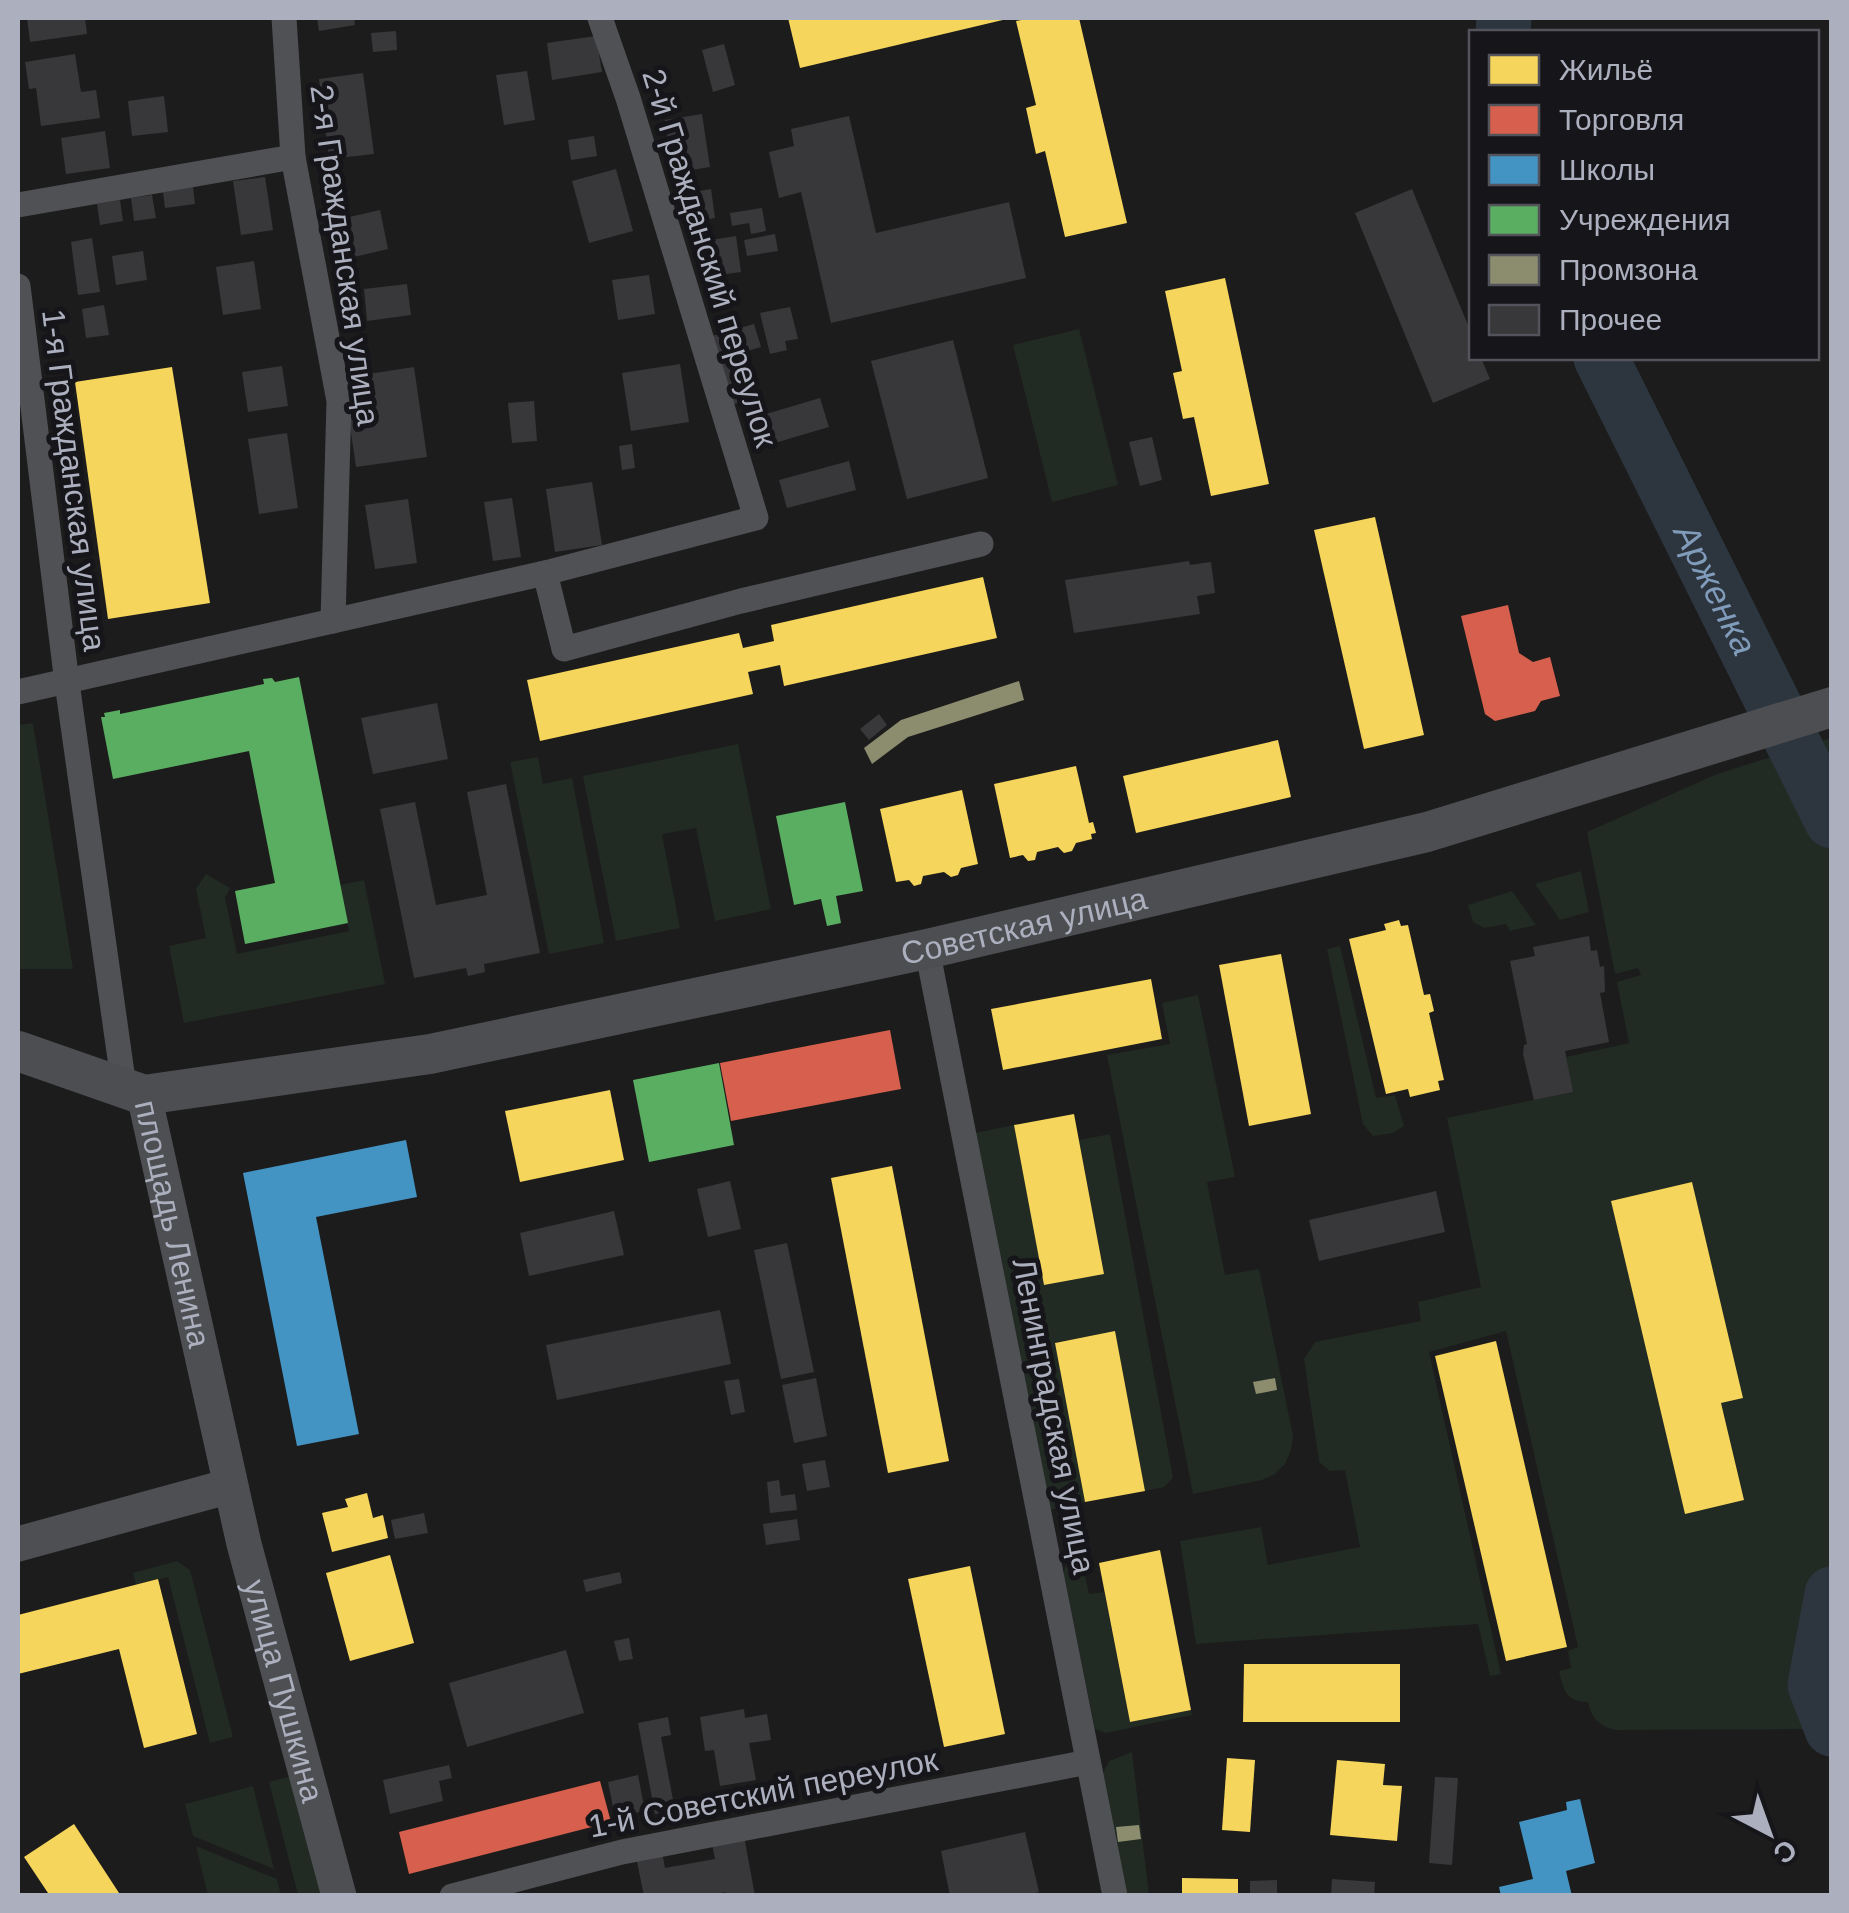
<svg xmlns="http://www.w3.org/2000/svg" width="1849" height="1913" font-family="Arial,sans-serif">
	<rect width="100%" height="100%" fill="#1c1c1c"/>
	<g fill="#212a23">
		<polygon points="1079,329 1118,485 1052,502 1013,345"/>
		<polygon points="33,723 73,969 18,969 18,725"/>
		<path d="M1831 738V1729L1615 1730C1599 1726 1591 1718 1588 1702 1567 1702 1563 1690 1559 1671L1571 1668 1568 1651 1578 1647 1506 1331 1429 1352 1501 1674 1490 1676 1478 1624 1196 1644 1180 1541 1261 1527 1268 1565 1360 1547 1345 1470 1330 1471 1319 1462 1304 1359 1315 1342 1421 1321 1418 1302 1481 1287 1447 1118 1572 1092 1566 1057 1629 1043 1617 982 1641 975 1638 968 1615 974 1587 832 1717 774Z"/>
		<polygon points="738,744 771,909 715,921 696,828 662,834 680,928 616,941 583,776"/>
		<polygon points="538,757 543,784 572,778 604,943 549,954 510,762"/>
		<polygon points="1581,871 1589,912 1560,920 1535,884"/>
		<polygon points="206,874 230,888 225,898 237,954 349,931 340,885 364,880 385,984 184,1023 169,946 206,938 196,889"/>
		<polygon points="1512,891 1536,925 1510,931 1506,924 1484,928 1473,922 1468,905"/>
		<polygon points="1340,946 1376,1098 1395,1095 1404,1126 1393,1133 1373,1136 1363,1124 1327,949"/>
		<polygon points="1198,995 1235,1177 1207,1182 1225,1275 1259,1269 1293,1436 1291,1450 1285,1464 1275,1474 1262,1480 1193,1494 1107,1055 1170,1044 1162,1003"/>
		<polygon points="1014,1125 1045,1285 1104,1273 1079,1140 1110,1134 1173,1478 1164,1487 1145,1491 1115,1332 1056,1342 1085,1502 1050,1510 975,1133"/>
		<polygon points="1081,1558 1089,1594 1104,1592 1130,1722 1191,1710 1192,1715 1106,1733 1095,1729 1063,1574 1067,1562"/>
		<polygon points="177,1561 190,1570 233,1737 210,1743 168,1577 136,1585 133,1573"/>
		<polygon points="1132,1752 1149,1895 1124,1895 1102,1775 1109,1761"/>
		<polygon points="292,1776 322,1895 298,1895 269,1782"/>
		<polygon points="253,1786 274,1869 193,1836 185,1804"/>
		<polygon points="196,1846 277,1879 281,1895 208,1895"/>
	</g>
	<g fill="#f6d55c">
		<polygon points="788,18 1006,18 1007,19 800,68"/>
		<polygon points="1032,18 1079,18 1127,223 1065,237 1045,151 1036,154 1026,108 1036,105 1016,21"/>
		<polygon points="1225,278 1269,484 1211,496 1194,417 1183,419 1173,373 1182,371 1165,291"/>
		<polygon points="172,367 210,603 108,619 75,382"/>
		<polygon points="1375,517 1424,735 1364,749 1314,530"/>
		<polygon points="983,577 997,638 784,686 780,665 748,672 753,694 540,741 527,680 739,633 743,648 774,641 771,625"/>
		<polygon points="1278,740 1291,797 1136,833 1123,776"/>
		<polygon points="1076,766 1089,823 1093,822 1096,833 1091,834 1092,839 1076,843 1072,851 1064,853 1058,847 1037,852 1035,860 1028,861 1023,855 1010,858 994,784"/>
		<polygon points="962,790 978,864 961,868 958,875 951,877 944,872 923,876 921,884 914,886 909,880 896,882 880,809"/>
		<polygon points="1399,920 1401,926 1408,925 1424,995 1430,994 1434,1011 1429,1013 1444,1080 1438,1081 1440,1090 1410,1097 1408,1089 1386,1094 1349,939 1386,930 1384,924"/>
		<polygon points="1281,954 1311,1114 1249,1126 1219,965"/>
		<polygon points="1151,979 1162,1039 1003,1070 991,1009"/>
		<polygon points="610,1090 624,1160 520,1182 505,1111"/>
		<polygon points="1074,1114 1104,1274 1044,1285 1014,1125"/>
		<polygon points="892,1166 949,1461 888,1473 831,1178"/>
		<polygon points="1692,1182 1743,1398 1721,1403 1744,1500 1685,1514 1611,1201"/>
		<polygon points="1115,1331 1145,1491 1085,1502 1055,1343"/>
		<polygon points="1496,1341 1567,1647 1506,1661 1435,1356"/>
		<polygon points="367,1493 373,1518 383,1515 388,1538 332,1552 322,1513 348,1507 345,1499"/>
		<polygon points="1160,1550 1191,1710 1130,1722 1099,1563"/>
		<polygon points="390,1555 414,1643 350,1661 326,1573"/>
		<polygon points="970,1566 1005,1734 944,1747 908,1579"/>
		<polygon points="158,1579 197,1734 144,1748 119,1649 18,1674 18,1615"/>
		<polygon points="1244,1664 1400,1664 1400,1722 1243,1722"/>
		<polygon points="1227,1758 1255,1760 1250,1832 1222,1830"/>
		<polygon points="1337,1760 1385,1764 1383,1785 1402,1786 1397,1841 1330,1835"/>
		<polygon points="74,1824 121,1896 50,1896 24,1857"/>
		<polygon points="1182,1878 1238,1879 1238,1896 1182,1896"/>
	</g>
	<g fill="#d6604d">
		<polygon points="1508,605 1519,653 1533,662 1550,657 1560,696 1541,701 1535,711 1495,721 1485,714 1461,616"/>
		<polygon points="890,1030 901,1089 731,1121 720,1063"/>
		<polygon points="600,1781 611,1822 409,1874 399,1832"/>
	</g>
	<g fill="#4393c3">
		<polygon points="406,1140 417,1197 316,1217 359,1434 297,1446 243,1173"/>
		<polygon points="1580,1799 1595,1863 1566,1871 1572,1896 1501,1896 1499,1887 1533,1879 1519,1822 1567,1810 1566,1802"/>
	</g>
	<g fill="#5aae61">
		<polygon points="299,677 348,923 245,944 235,891 275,883 249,751 113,779 101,717 105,717 104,713 120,710 120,714 264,684 263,679 272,678 275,682"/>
		<polygon points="845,802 863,891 836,896 841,923 827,926 821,899 794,905 776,816"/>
		<polygon points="719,1063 734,1145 649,1162 633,1080"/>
	</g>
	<g fill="#8c8c6e">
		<polygon points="1019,681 1024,700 908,737 872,764 864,748 901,720"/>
		<polygon points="1275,1378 1277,1390 1256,1394 1253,1382"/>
		<polygon points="1139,1825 1141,1839 1118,1842 1116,1827"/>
	</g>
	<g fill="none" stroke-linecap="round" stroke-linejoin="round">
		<g stroke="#2d363f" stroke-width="55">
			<polyline points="1503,32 1504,18"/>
			<path id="s1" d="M1601 358 1832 821"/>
			<polyline points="1832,1594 1815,1685 1832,1729"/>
		</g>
	</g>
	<g fill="#38383a">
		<polygon points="27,18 85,18 87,34 30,42"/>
		<polygon points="317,18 354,18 355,25 319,31"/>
		<polygon points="396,31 397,50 373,52 371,33"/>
		<polygon points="596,36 602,72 552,80 547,43"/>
		<polygon points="724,44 735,85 713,92 702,50"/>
		<polygon points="75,54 81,92 96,90 100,118 41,126 36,88 29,89 25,62"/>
		<polygon points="527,71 535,120 504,125 496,75"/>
		<polygon points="363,73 374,154 329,159 319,79"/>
		<polygon points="164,96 168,132 132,136 128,101"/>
		<polygon points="702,114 710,167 673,173 665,120"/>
		<polygon points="849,116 876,233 1009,202 1026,278 831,323 801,192 779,198 769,152 794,146 791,129"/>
		<polygon points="105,131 110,168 66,174 61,138"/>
		<polygon points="594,136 597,156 571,160 568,140"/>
		<polygon points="616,169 633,231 589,243 572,181"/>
		<polygon points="265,177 273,230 241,235 233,181"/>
		<polygon points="193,187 195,204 165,208 163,192"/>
		<polygon points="711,189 715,218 692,222 687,193"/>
		<polygon points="1412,189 1472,335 1472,358 1481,358 1490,379 1433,403 1355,213"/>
		<polygon points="152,195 156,218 134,221 131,198"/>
		<polygon points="120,200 123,221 100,225 97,204"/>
		<polygon points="762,208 766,231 751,234 749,223 732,226 730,213"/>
		<polygon points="380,210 388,249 354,257 345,218"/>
		<polygon points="775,234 778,251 747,256 744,240"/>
		<polygon points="736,236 741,272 704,277 698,242"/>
		<polygon points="92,238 100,292 78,295 71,242"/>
		<polygon points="143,251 147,280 116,285 112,256"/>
		<polygon points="254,261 261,309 223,315 216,267"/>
		<polygon points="649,275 655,314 618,320 612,280"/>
		<polygon points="407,284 411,315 367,321 364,289"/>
		<polygon points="104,305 109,335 86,338 82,309"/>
		<polygon points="790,307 798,339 785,341 787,350 770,354 760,313"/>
		<polygon points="754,324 761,347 744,352 757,397 731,405 712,336"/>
		<polygon points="953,340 988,478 907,499 871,361"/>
		<polygon points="680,364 689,422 631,431 622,373"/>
		<polygon points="282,366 288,406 248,412 242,372"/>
		<polygon points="414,367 427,457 356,467 349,419 369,417 362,375"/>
		<polygon points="820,398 829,427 758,448 749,419"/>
		<polygon points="534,401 537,441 512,443 508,403"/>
		<polygon points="287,433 298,508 259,514 248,439"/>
		<polygon points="1152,437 1162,480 1140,486 1129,442"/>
		<polygon points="632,444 635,468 622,470 619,446"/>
		<polygon points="849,461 856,490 787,508 779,480"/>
		<polygon points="592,482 602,545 555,552 546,489"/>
		<polygon points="512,498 521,557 493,561 484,502"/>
		<polygon points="408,499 417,563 375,569 365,505"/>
		<polygon points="1189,561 1190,565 1211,562 1215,593 1197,596 1200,614 1074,633 1065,580"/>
		<polygon points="437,703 448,759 373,774 361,718"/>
		<polygon points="879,714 887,725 869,740 860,729"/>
		<polygon points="506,784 540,953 484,964 485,972 468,976 466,968 414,978 380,809 415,802 436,905 487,895 467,792"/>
		<polygon points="1589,936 1591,951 1597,950 1600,967 1604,966 1605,992 1600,993 1609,1042 1565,1051 1573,1092 1534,1100 1523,1054 1524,1045 1527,1044 1510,961 1535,956 1533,947"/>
		<polygon points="730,1181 741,1229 708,1237 697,1189"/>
		<polygon points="1436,1191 1445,1232 1319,1261 1309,1220"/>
		<polygon points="614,1211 624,1255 529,1276 520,1233"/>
		<polygon points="787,1243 814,1372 781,1379 754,1250"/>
		<polygon points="720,1310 731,1364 557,1400 546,1345"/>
		<polygon points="816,1378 827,1436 794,1443 782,1385"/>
		<polygon points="739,1379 745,1412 731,1415 724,1381"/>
		<polygon points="825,1460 830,1487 807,1491 802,1464"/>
		<polygon points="779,1480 781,1496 795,1494 797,1510 770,1513 767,1482"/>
		<polygon points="424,1513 428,1533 395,1539 391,1520"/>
		<polygon points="797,1519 800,1540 766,1545 763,1524"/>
		<polygon points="620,1572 622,1583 586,1592 583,1580"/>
		<polygon points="629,1638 633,1659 619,1661 614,1641"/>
		<polygon points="566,1650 584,1713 467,1747 449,1683"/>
		<polygon points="744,1709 745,1718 767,1714 771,1740 749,1743 756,1780 720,1786 714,1750 705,1751 700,1717"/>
		<polygon points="668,1717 671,1735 661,1737 675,1810 655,1814 638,1723"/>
		<polygon points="449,1765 452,1778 439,1781 443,1801 390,1814 383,1780"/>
		<polygon points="638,1775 645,1811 615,1817 608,1782"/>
		<polygon points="1435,1777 1458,1778 1452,1865 1429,1863"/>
		<polygon points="1025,1832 1039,1892 1025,1896 950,1896 941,1851"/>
		<polygon points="744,1836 755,1896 727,1896 726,1892 705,1896 644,1896 636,1857 662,1852 665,1868 715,1859 712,1843"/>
		<polygon points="1332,1879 1375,1882 1374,1896 1331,1896"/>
		<polygon points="1277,1880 1277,1896 1250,1896 1250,1881"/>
	</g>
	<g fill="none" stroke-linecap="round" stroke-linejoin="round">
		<g stroke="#505155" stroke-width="25">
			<polyline points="284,18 293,157 339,401 333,621"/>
			<polyline points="18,205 293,157"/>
			<polyline points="18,286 67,683 124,1087"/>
			<polyline points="545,573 756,518 628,98 600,18"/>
			<polyline points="18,692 545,573 564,649 741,601 981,544"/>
			<polyline points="927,949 1115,1896"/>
			<polyline points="452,1896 622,1852 1088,1762"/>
		</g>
		<g stroke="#4e4f53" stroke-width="35">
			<path id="s2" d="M144 1095 244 1544 339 1896"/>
			<polyline points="18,1544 230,1486"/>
		</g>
		<path stroke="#4d4e51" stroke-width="40" id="s3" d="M18 1051 144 1095 430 1054 927 949 1427 832 1832 707"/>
	</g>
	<g text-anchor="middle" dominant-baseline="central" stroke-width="10" stroke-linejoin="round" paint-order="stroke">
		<g font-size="32" fill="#acb0be" stroke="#161519">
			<text transform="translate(345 255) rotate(82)">2-я Гражданская улица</text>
			<text transform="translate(710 258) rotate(73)">2-й Гражданский переулок</text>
			<text transform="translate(74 480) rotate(83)">1-я Гражданская улица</text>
			<text stroke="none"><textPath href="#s3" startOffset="1030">Советская улица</textPath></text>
			<text stroke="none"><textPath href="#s2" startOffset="132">площадь Ленина</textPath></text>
			<text transform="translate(1054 1416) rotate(79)">Ленинградская улица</text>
			<text stroke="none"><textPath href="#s2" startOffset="612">улица Пушкина</textPath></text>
			<text transform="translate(763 1793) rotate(-11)">1-й Советский переулок</text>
		</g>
		<g font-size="35" font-style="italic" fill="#819cbb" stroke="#161519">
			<text stroke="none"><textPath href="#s1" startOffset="258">Арженка</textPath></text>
		</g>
	</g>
	<rect width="1849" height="1913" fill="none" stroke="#acb0be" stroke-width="40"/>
	<rect x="1469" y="30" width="350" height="330" fill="#161519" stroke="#52535b" stroke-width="2.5"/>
	<rect x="1489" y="55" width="50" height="30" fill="#f6d55c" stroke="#52535b" stroke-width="2.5"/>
	<text x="1559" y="80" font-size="30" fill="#acb0be">Жильё</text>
	<rect x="1489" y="105" width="50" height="30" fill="#d6604d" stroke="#52535b" stroke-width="2.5"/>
	<text x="1559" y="130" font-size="30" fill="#acb0be">Торговля</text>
	<rect x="1489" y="155" width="50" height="30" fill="#4393c3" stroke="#52535b" stroke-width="2.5"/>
	<text x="1559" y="180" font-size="30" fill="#acb0be">Школы</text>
	<rect x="1489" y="205" width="50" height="30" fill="#5aae61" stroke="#52535b" stroke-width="2.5"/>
	<text x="1559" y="230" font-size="30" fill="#acb0be">Учреждения</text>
	<rect x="1489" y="255" width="50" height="30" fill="#8c8c6e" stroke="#52535b" stroke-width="2.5"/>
	<text x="1559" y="280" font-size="30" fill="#acb0be">Промзона</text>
	<rect x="1489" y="305" width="50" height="30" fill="#38383a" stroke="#52535b" stroke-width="2.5"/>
	<text x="1559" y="330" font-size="30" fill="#acb0be">Прочее</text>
	<g transform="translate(1769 1833) rotate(139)" stroke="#161519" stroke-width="8" paint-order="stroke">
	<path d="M0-8L18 38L0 25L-18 38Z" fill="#acb0be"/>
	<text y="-15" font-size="28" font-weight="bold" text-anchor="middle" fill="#acb0be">С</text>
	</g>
</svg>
